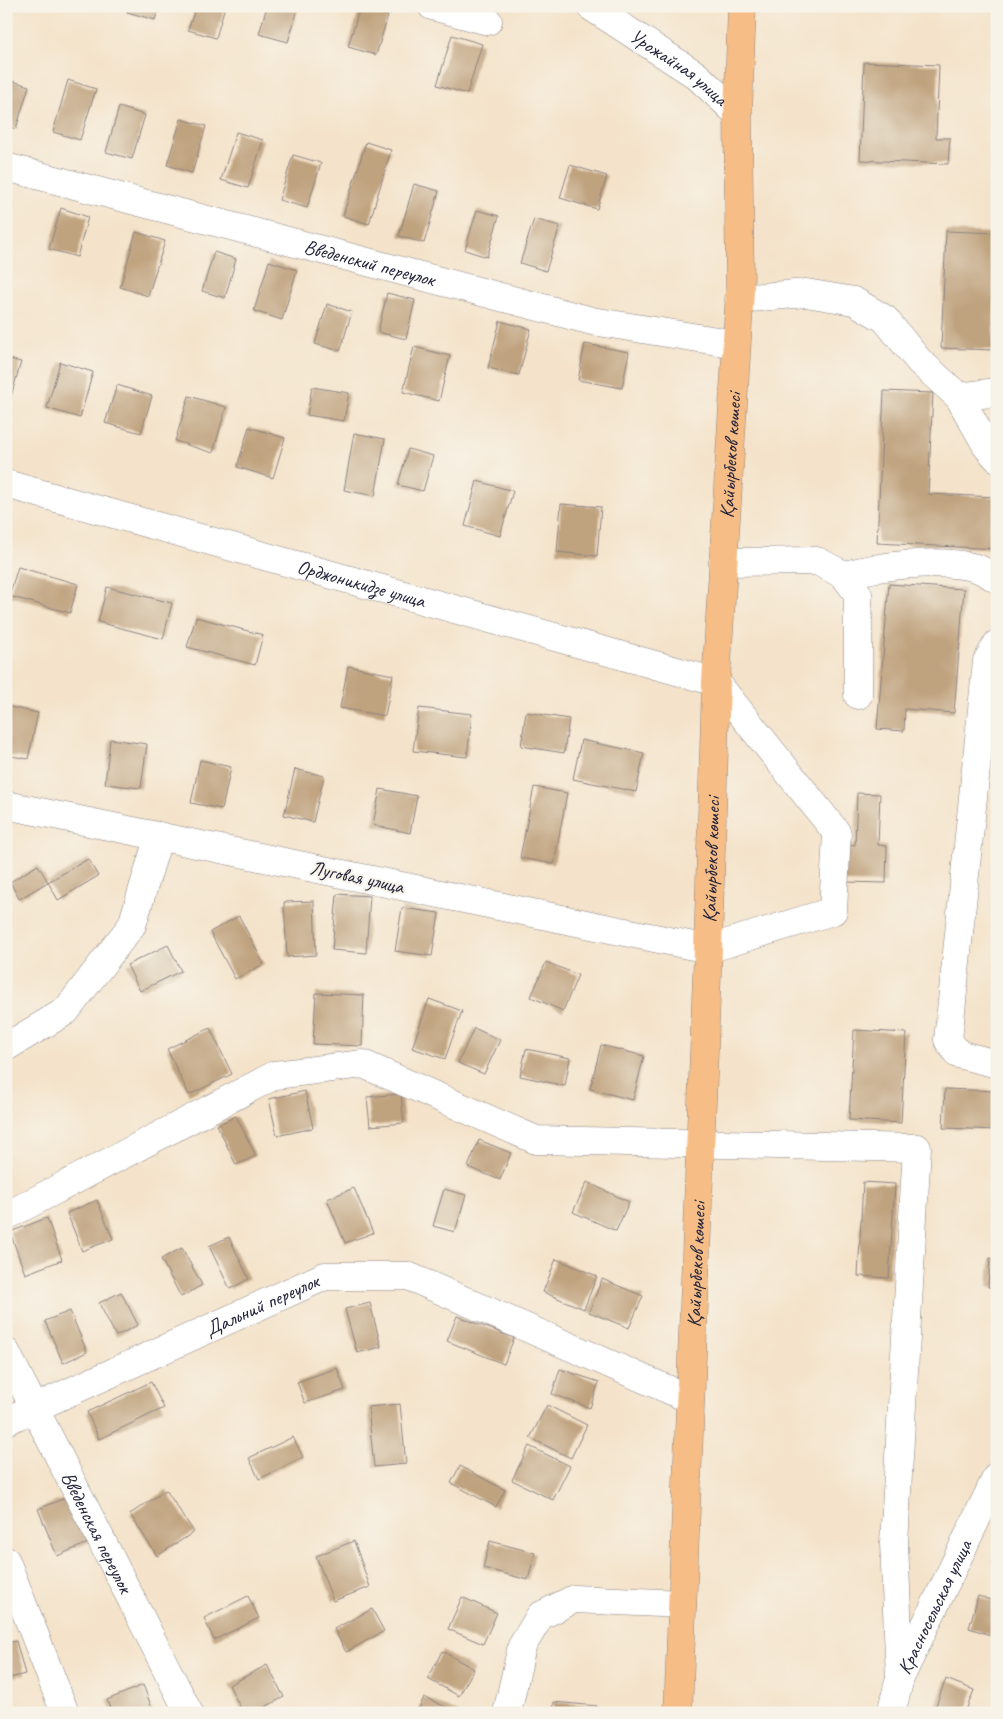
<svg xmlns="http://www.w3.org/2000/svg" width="1003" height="1719" font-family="Caveat,sans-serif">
	<rect width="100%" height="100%" fill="#f7f3e8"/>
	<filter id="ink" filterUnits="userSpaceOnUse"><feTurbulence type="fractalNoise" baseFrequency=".02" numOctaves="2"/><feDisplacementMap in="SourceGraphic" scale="10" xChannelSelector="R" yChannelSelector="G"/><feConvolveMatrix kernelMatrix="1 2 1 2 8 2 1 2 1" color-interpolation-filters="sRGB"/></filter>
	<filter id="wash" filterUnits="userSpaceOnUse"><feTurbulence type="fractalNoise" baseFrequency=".0096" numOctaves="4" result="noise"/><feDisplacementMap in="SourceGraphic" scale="20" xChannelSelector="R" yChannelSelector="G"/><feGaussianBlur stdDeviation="1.12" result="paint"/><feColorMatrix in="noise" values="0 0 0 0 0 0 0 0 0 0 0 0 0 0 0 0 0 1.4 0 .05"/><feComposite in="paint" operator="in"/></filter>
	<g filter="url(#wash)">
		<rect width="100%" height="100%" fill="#f4e3ca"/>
		<g id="blocks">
			<g fill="#bfa27e">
				<polygon points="128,6 159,6 155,20 127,12"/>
				<polygon points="196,6 225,6 216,38 188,30"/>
				<polygon points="267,6 299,6 288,42 259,34"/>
				<polygon points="360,7 388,16 376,55 348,47"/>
				<polygon points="452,35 482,44 467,94 437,85"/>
				<polygon points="864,62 939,65 936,138 950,138 948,164 860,160"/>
				<polygon points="6,79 29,86 16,129 6,126"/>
				<polygon points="68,80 96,89 80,140 53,132"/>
				<polygon points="119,107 145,115 132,159 106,152"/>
				<polygon points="181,119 206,126 192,173 167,165"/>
				<polygon points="236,132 263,140 248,188 221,180"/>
				<polygon points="366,142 391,150 369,224 343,216"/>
				<polygon points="293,155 321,163 307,208 279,200"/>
				<polygon points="570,165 607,176 597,209 560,198"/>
				<polygon points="414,184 439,191 424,243 399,236"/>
				<polygon points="61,208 88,217 77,257 49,249"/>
				<polygon points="477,210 499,216 487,257 465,250"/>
				<polygon points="534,219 560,226 546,271 520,263"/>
				<polygon points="946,231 997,233 993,350 941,348"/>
				<polygon points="136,232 165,241 148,296 120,287"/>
				<polygon points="214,252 236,259 225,298 202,291"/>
				<polygon points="269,261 297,270 282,320 254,311"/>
				<polygon points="387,293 415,300 406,339 378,332"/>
				<polygon points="327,304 352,312 340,351 315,344"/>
				<polygon points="500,321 531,329 519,375 488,368"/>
				<polygon points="585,344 629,352 622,388 578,380"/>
				<polygon points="414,347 450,356 439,401 403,392"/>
				<polygon points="6,358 21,362 7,410 6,410"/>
				<polygon points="60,362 93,372 80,418 47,408"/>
				<polygon points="117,385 152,396 141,433 105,423"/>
				<polygon points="312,387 349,393 344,421 307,415"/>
				<polygon points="884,391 933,393 928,494 997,497 997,549 877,543"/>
				<polygon points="189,396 226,407 213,453 175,441"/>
				<polygon points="249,427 285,438 273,478 237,467"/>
				<polygon points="354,433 385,439 375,496 344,490"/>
				<polygon points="408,449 433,456 423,491 398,485"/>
				<polygon points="477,481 513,491 500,536 465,526"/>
				<polygon points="561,504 601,507 597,556 557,552"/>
				<polygon points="18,567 78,584 70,613 9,596"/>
				<polygon points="889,584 964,589 954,713 905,709 904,731 877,729"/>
				<polygon points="107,587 172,603 163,639 98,622"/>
				<polygon points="196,617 263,635 255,665 187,647"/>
				<polygon points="348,666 393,675 385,716 340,708"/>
				<polygon points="6,706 38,713 28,759 6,755"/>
				<polygon points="419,708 472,714 467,757 413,751"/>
				<polygon points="526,712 569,719 564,753 521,746"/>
				<polygon points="110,739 147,744 141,788 105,784"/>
				<polygon points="581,740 644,753 636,792 573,779"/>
				<polygon points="200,760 231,767 222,809 191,803"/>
				<polygon points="295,769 324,776 313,822 284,815"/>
				<polygon points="534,787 567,793 554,864 520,858"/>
				<polygon points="380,789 417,796 410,833 373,825"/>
				<polygon points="857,793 880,794 878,845 887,846 886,883 844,882 846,844 855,845"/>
				<polygon points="88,859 98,876 58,900 48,882"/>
				<polygon points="38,865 48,882 19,899 10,882"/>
				<polygon points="337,894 370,896 366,953 332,950"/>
				<polygon points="314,901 316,955 287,957 284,902"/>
				<polygon points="402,908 439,913 432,956 395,951"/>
				<polygon points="239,916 264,964 235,979 210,932"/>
				<polygon points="168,945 181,971 140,991 127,965"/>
				<polygon points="546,962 578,975 563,1011 531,997"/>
				<polygon points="316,993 364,995 362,1046 313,1044"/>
				<polygon points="429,999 462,1011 445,1059 412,1048"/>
				<polygon points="210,1028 232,1074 189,1095 167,1049"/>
				<polygon points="474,1028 500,1040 484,1074 458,1063"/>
				<polygon points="854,1030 906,1033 901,1123 849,1120"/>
				<polygon points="601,1045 644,1056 633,1100 590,1089"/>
				<polygon points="526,1049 570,1058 565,1086 520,1076"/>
				<polygon points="945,1089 997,1091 997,1130 943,1128"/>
				<polygon points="305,1091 313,1128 277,1136 269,1099"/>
				<polygon points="401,1094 404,1123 370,1126 367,1097"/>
				<polygon points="236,1116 256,1156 236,1165 217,1125"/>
				<polygon points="479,1140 511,1153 500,1180 468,1167"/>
				<polygon points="587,1182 629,1202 616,1231 573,1212"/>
				<polygon points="863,1182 895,1184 889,1278 858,1276"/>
				<polygon points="354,1188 373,1233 345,1243 327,1199"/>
				<polygon points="444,1189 466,1195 455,1232 433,1226"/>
				<polygon points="97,1200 113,1239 82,1251 67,1213"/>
				<polygon points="47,1218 62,1260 25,1274 10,1232"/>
				<polygon points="229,1237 249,1279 230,1289 209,1246"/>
				<polygon points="182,1248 202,1285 181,1297 161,1259"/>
				<polygon points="990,1258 997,1259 997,1287 988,1287"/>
				<polygon points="556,1259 597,1276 584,1309 543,1292"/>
				<polygon points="602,1279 643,1296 629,1328 589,1312"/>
				<polygon points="121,1292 138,1325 116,1336 99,1303"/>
				<polygon points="370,1303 381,1347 357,1353 345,1309"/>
				<polygon points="70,1311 87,1352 63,1363 45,1321"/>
				<polygon points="457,1316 514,1338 504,1364 447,1341"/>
				<polygon points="337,1368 345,1390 305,1403 297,1382"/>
				<polygon points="560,1369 599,1382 590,1408 552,1394"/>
				<polygon points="151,1382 164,1408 99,1439 87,1412"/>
				<polygon points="400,1404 406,1464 374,1467 368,1407"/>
				<polygon points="547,1405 587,1425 571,1458 530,1438"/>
				<polygon points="293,1437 303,1457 259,1479 249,1458"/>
				<polygon points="529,1446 570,1466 553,1500 512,1480"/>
				<polygon points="460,1466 505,1490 496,1507 451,1483"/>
				<polygon points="166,1490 194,1532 157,1556 130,1514"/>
				<polygon points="75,1494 95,1540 57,1556 38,1509"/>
				<polygon points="354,1541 370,1587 333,1601 316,1556"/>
				<polygon points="490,1541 535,1553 528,1580 483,1568"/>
				<polygon points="997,1551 997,1565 992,1563"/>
				<polygon points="248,1596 259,1618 214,1640 204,1618"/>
				<polygon points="978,1596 997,1602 997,1637 969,1628"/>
				<polygon points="462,1597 497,1613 483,1644 448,1629"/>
				<polygon points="372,1609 384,1631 346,1652 334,1629"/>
				<polygon points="16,1641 25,1674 6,1679 6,1643"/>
				<polygon points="442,1651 474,1669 459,1696 428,1679"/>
				<polygon points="267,1665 284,1697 254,1713 243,1713 229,1685"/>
				<polygon points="946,1679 974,1690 965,1713 933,1713"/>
				<polygon points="143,1685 154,1713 112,1713 107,1700"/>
				<polygon points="424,1697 459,1713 417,1713"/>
				<polygon points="554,1702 597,1706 596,1713 553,1713"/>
			</g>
		</g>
	</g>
	<g filter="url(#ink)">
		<use href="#blocks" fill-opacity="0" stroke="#8b8282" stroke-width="1"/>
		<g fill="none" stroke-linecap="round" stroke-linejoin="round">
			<g stroke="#8b8282" stroke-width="29">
				<g id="minor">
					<polyline points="432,6 488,21"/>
					<path id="s1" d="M590 6 696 75 738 114"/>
					<path id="s2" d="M6 167 592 321 736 344"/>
					<polyline points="739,299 806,293 854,301 885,319 919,361 959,397 988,448 997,458"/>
					<polyline points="959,397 997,392"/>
					<path id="s3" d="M6 484 716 682 837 833 833 911 708 949 6 805"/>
					<polyline points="723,562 817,561 844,575 858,594 858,695"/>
					<path d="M844 575C879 566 940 558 976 568 983 570 990 575 997 579"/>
					<polyline points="997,644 987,661 948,1040 958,1054 997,1064"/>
					<polyline points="6,1047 66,1011 132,925 159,836"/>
					<polyline points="6,1216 275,1075 363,1064 536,1140 917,1148 894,1543 900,1678"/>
					<path id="s4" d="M6 1352 189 1713"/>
					<path id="s5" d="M6 1421 325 1276H408L690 1399"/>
					<polyline points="6,1561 65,1713"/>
					<polyline points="507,1713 522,1646 540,1616 574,1599 682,1604"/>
					<path id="s6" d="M891 1713 900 1678 997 1476"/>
				</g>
			</g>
			<g stroke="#8b8282" stroke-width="29">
				<g id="major">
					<path id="s7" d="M678 1713 708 949 716 682 740 291 738 114 742 6"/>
				</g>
			</g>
			<use href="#minor" stroke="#fff" stroke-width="28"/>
			<use href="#major" stroke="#f6be86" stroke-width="28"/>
		</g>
	</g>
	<g text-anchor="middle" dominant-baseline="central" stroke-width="4" stroke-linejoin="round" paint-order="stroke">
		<g font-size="20" fill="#22223b" stroke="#f7f3e8">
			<text stroke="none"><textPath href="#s1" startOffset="108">Урожайная улица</textPath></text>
			<text stroke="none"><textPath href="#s2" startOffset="376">Введенский переулок</textPath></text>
			<text stroke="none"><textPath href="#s7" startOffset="1259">Қайырбеков көшесі</textPath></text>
			<text stroke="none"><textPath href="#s3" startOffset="369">Орджоникидзе улица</textPath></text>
			<text stroke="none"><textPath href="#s7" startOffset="854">Қайырбеков көшесі</textPath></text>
			<text transform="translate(357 877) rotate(12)">Луговая улица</text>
			<text stroke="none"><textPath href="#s7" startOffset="449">Қайырбеков көшесі</textPath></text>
			<text stroke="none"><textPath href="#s5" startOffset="281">Дальний переулок</textPath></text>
			<text stroke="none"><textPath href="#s4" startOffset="202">Введенская переулок</textPath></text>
			<text stroke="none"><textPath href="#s6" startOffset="115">Красносельская улица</textPath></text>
		</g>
	</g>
	<rect width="1003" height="1719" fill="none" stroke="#f7f3e8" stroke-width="25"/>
</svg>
